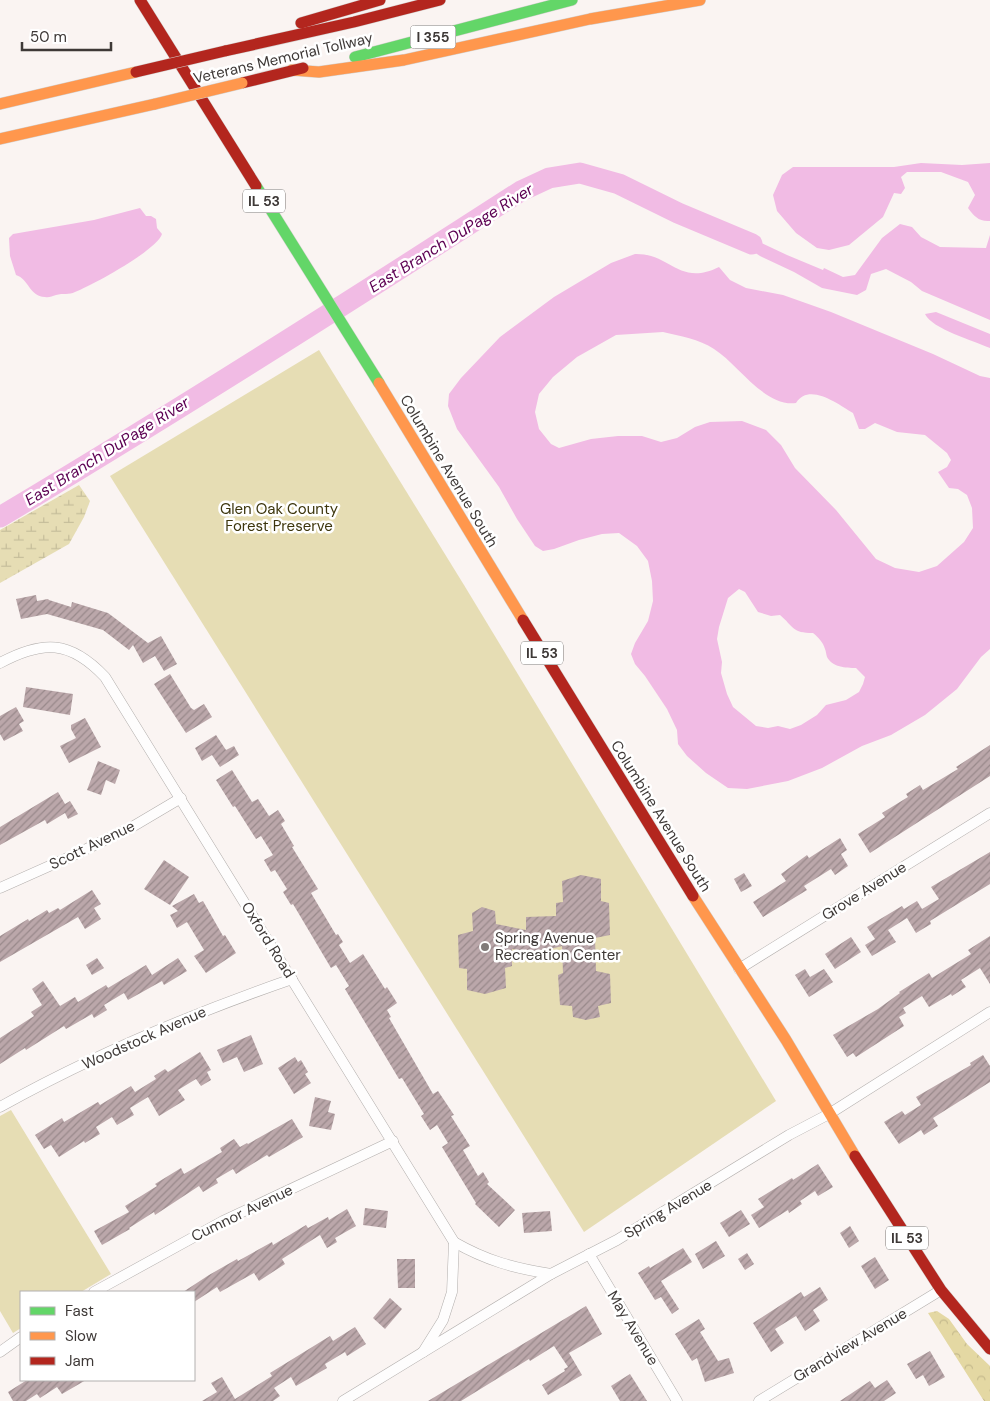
<svg xmlns="http://www.w3.org/2000/svg" width="990" height="1401" font-family="'DM Sans',sans-serif">
	<defs>
		<pattern id="forest-crowns" width="20" height="18" patternUnits="userSpaceOnUse" patternTransform="scale(1.25)"><rect width="20" height="18" fill="#e4d8a3"/><path d="M2 6a3 3 0 1 1 6 0M12 15a3 3 0 1 1 6 0" fill="none" stroke="#c5ba8d"/></pattern>
		<pattern id="wetland-marsh" width="20" height="14" patternUnits="userSpaceOnUse" patternTransform="scale(1.25)"><rect width="20" height="14" fill="#e6ddb4"/><path d="M1 5h8M5 5V1M11 12h8M15 12V8" fill="none" stroke="#c6be9b"/></pattern>
		<pattern id="building-hatch" width="6" height="6" patternUnits="userSpaceOnUse" patternTransform="scale(1.25)"><rect width="6" height="6" fill="#bba7aa"/><path d="M-1 1l2-2M0 6l6-6M5 7l2-2" fill="none" stroke="#99898b"/></pattern>
	</defs>
	<rect width="100%" height="100%" fill="#faf4f2"/>
	<polygon fill="url(#forest-crowns)" points="937,1311 949,1319 967,1344 990,1366 990,1401 984,1401 928,1313"/>
	<polygon fill="url(#wetland-marsh)" points="79,485 90,501 84,517 69,544 0,583 0,530"/>
	<g fill="#e6ddb4">
		<polygon points="319,350 464,585 776,1101 584,1232 110,476"/>
		<polygon points="11,1110 111,1274 81,1292 21,1292 21,1328 13,1333 0,1311 0,1116"/>
	</g>
	<g fill="#f1bbe4" fill-rule="evenodd">
		<path d="M921 163 962 165 990 163V221C979 222 974 216 968 208L975 195 968 182 941 172H907L901 177 905 188 901 194 894 193 883 217 849 245 829 250 817 248 796 233 777 211 773 195 782 175 793 167H894Z"/>
		<path d="M140 208 146 216H151L156 219 157 228 162 234C157 250 93 285 75 292 69 295 63 293 56 295 52 296 49 298 45 297 29 296 29 279 16 275L10 256 9 238 13 234 94 220Z"/>
		<polygon points="900,224 912,227 921,237 940,247 986,248 990,235 990,320 922,291 911,282 886,269 871,274 866,290 857,295 822,288 794,272 760,256 724,232 755,240 787,255 823,270 824,268 843,277 855,275 882,238"/>
		<path d="M635 254C671 253 679 287 719 267L730 280 746 288 783 295 831 312 933 354 980 376 990 378V649L981 657 957 689 925 715 891 735 862 746 822 768 788 781 747 789 728 788 706 773 687 756 678 744 677 730 667 709 645 676 635 664 631 654 635 643 648 621 653 601 652 581 648 561 637 546 619 533 602 534 579 540 554 549 543 551 535 546 517 519 499 487 457 429 448 406 449 394 461 378 500 337 554 297 611 263ZM663 332C680 336 699 339 714 349 738 364 764 407 796 403 809 382 838 404 853 413L859 429H865L875 423 897 432 925 435 947 453 951 460 947 467 938 472 949 488 958 489 967 495 972 508 973 528 964 542 937 566 919 572 895 568 876 559 836 510 795 468 781 445 766 430 742 421 710 422 695 427 677 438 661 442 642 436H618L591 439 559 448 551 444 539 429 535 412 539 394 553 377 577 357 616 335ZM739 589 745 592 758 612 771 616 780 615C794 627 792 633 813 633 818 637 823 642 825 649 826 651 826 654 827 657 832 667 846 668 856 668L865 677 863 684 859 692 846 700 826 705 817 715 801 725 790 729 778 726 768 728 756 726 733 707 727 694 721 673 722 662 717 639 719 627 728 598Z"/>
		<path d="M936 312 990 334V348C974 341 932 329 925 314Z"/>
	</g>
	<g fill="none" stroke-linecap="round" stroke-linejoin="round">
		<path stroke="#f1bbe4" stroke-width="21" d="M0 517C176 412 349 302 521 191L549 178 580 173 619 184 678 213 752 244"/>
	</g>
	<g fill="url(#building-hatch)">
		<polygon points="36,595 37,601 48,599 49,600 71,607 72,602 108,613 148,643 161,636 177,664 164,671 155,656 143,663 133,645 129,650 103,630 47,614 21,619 16,599"/>
		<polygon points="170,674 191,708 194,710 204,704 212,717 186,733 154,684"/>
		<polygon points="26,687 73,694 70,715 23,707"/>
		<polygon points="16,707 24,721 19,724 23,731 4,741 0,734 0,716"/>
		<polygon points="85,718 101,747 69,763 60,746 76,738 71,729 71,725"/>
		<polygon points="216,735 226,750 234,746 239,755 220,767 212,755 202,761 195,748"/>
		<polygon points="990,745 990,776 870,853 858,834 885,817 882,813 908,797 906,794 920,785 923,790 958,769 956,767"/>
		<polygon points="98,761 120,770 115,784 106,780 101,795 87,790"/>
		<polygon points="232,770 252,802 258,799 269,816 278,810 285,821 281,824 294,846 292,847 318,889 311,893 336,935 338,934 343,942 339,945 350,963 363,954 385,989 387,987 397,1003 387,1010 391,1017 389,1018 433,1094 438,1091 454,1115 451,1116 470,1146 463,1150 478,1176 483,1172 489,1182 487,1184 515,1210 499,1227 475,1204 476,1203 442,1147 448,1143 437,1125 430,1130 421,1116 424,1114 402,1078 399,1079 345,989 349,986 336,965 331,968 293,904 291,905 283,892 287,889 275,870 271,872 264,860 273,855 261,836 256,839 235,806 233,807 216,780"/>
		<polygon points="58,792 65,804 70,801 78,814 68,819 65,813 47,824 45,820 0,845 0,827"/>
		<polygon points="840,838 847,850 841,854 848,866 835,875 831,869 804,886 807,890 763,917 753,902 786,881 781,874 807,855 809,858"/>
		<polygon points="990,852 990,884 930,921 931,924 916,933 907,918 888,930 896,942 872,956 865,945 875,939 867,927 902,906 904,909 917,901 922,909 939,899 931,887"/>
		<polygon points="164,860 189,877 170,905 144,889"/>
		<polygon points="744,873 752,886 741,892 734,879"/>
		<polygon points="581,875 601,879 601,901 609,903 610,935 595,938 596,971 610,974 611,1003 598,1006 600,1017 586,1020 573,1017 572,1006 560,1005 558,975 563,973 562,946 536,953 512,949 512,966 505,968 506,988 485,994 467,990 467,969 459,968 458,935 473,931 472,913 482,907 495,911 496,924 526,930 526,917 556,916 556,903 563,902 562,881"/>
		<polygon points="92,890 101,904 94,908 101,919 85,929 78,917 0,962 0,936 28,919 29,921 47,910 49,913 58,908 60,910"/>
		<polygon points="194,894 199,903 203,901 223,936 225,935 236,953 206,973 194,956 204,950 187,922 177,928 170,915 178,911 172,906"/>
		<polygon points="990,936 990,984 980,968 961,980 966,987 952,996 951,994 929,1007 922,996 903,1008 906,1013 899,1017 904,1026 856,1057 853,1053 847,1057 833,1035 878,1009 900,993 899,992 929,973 932,978 971,954 968,950"/>
		<polygon points="851,937 861,952 835,969 825,954"/>
		<polygon points="97,958 104,968 92,975 86,965"/>
		<polygon points="178,958 187,971 164,985 162,981 128,1000 124,993 104,1005 107,1010 94,1018 92,1014 66,1029 64,1026 26,1050 25,1048 0,1064 0,1038 34,1016 31,1012 42,1005 32,989 43,981 60,1006 75,997 78,1002 106,985 108,988 146,965 152,975"/>
		<polygon points="805,969 810,977 824,969 833,982 809,997 795,975"/>
		<polygon points="251,1035 263,1064 244,1072 237,1057 223,1063 217,1050"/>
		<polygon points="200,1052 211,1070 207,1072 211,1080 201,1086 196,1079 178,1090 185,1100 159,1116 148,1097 130,1108 134,1115 117,1125 112,1117 96,1127 100,1134 85,1143 84,1141 59,1157 51,1145 44,1149 35,1135 62,1118 64,1122 98,1102 100,1105 131,1086 135,1092 156,1079 154,1076 165,1069 168,1072"/>
		<polygon points="983,1055 990,1066 990,1082 933,1118 938,1126 924,1135 921,1130 899,1144 884,1122 902,1111 905,1115 921,1105 916,1097 971,1065 970,1063"/>
		<polygon points="295,1057 298,1062 301,1060 308,1072 305,1074 311,1083 294,1094 278,1068"/>
		<polygon points="315,1097 331,1101 328,1112 335,1114 331,1130 309,1126"/>
		<polygon points="292,1119 303,1137 269,1157 267,1155 236,1174 233,1169 216,1179 218,1183 203,1192 199,1186 155,1215 154,1212 129,1228 130,1229 102,1245 94,1231 129,1212 125,1206 157,1186 155,1184 181,1168 184,1174 222,1152 220,1148 234,1139 240,1147 247,1143 248,1144"/>
		<polygon points="818,1164 833,1187 818,1196 815,1191 800,1201 802,1204 789,1213 788,1210 759,1228 751,1215 764,1207 758,1199 792,1178 793,1180"/>
		<polygon points="365,1208 388,1211 386,1228 363,1225"/>
		<polygon points="347,1209 356,1226 335,1238 337,1242 327,1248 320,1235 282,1259 285,1264 259,1281 254,1273 220,1292 217,1287 194,1302 194,1292 183,1292 209,1275 237,1259 238,1261 272,1242 273,1245 306,1225 308,1228 328,1217 329,1220"/>
		<polygon points="741,1210 750,1224 729,1237 720,1223"/>
		<polygon points="550,1211 552,1231 524,1233 522,1213"/>
		<polygon points="850,1226 859,1241 849,1248 840,1233"/>
		<polygon points="716,1241 725,1256 703,1269 695,1254"/>
		<polygon points="683,1248 692,1262 661,1281 679,1309 672,1314 661,1297 655,1300 638,1273 649,1266 650,1268"/>
		<polygon points="747,1253 754,1264 745,1270 738,1259"/>
		<polygon points="875,1257 889,1280 875,1289 861,1266"/>
		<polygon points="397,1259 415,1259 415,1288 398,1288"/>
		<polygon points="820,1287 828,1300 813,1310 820,1321 805,1331 796,1316 775,1329 784,1343 771,1352 753,1323 801,1292 804,1297"/>
		<polygon points="390,1298 402,1309 385,1329 373,1318"/>
		<polygon points="586,1306 602,1334 569,1353 582,1375 548,1395 542,1385 565,1371 564,1369 568,1367 554,1346 530,1361 529,1359 461,1401 428,1401"/>
		<polygon points="699,1319 705,1329 700,1332 718,1361 729,1358 734,1373 705,1382 697,1358 692,1361 675,1334"/>
		<polygon points="355,1327 366,1344 347,1356 345,1352 325,1364 327,1368 296,1386 291,1377 274,1388 280,1396 273,1401 202,1401 217,1392 211,1383 222,1377 235,1399 272,1376 270,1373 330,1336 333,1341"/>
		<polygon points="930,1351 945,1377 929,1386 923,1375 916,1379 907,1364"/>
		<polygon points="630,1374 647,1401 620,1401 611,1386"/>
		<polygon points="27,1380 86,1380 62,1394 57,1387 40,1398 37,1394 26,1401 13,1401 8,1392"/>
		<polygon points="887,1380 896,1393 884,1401 840,1401 870,1381 875,1388"/>
	</g>
	<g fill="none" stroke-linecap="round" stroke-linejoin="round">
		<g stroke="#b2aeac" stroke-width="11">
			<g id="street">
				<path d="M0 663C43 640 70 640 105 677L454 1242C487 1261 514 1268 551 1274"/>
				<polyline points="0,888 74,855 132,827 181,798"/>
				<polyline points="739,969 990,813"/>
				<path d="M0 1107C93 1055 191 1014 292 979"/>
				<polyline points="589,1254 677,1401"/>
				<polyline points="94,1292 223,1221 393,1141"/>
				<polyline points="0,1352 21,1337"/>
				<polyline points="423,1352 443,1320 452,1292 454,1242"/>
				<polyline points="343,1401 551,1274 617,1240 789,1135 829,1114 990,1012"/>
				<polyline points="759,1401 941,1290"/>
			</g>
		</g>
		<g stroke="#d3d0ce" stroke-width="12">
			<g id="fast">
				<polyline points="355,57 572,0"/>
				<polyline points="256,186 379,383"/>
			</g>
		</g>
		<g stroke="#d3d0ce" stroke-width="12">
			<g id="slow">
				<polyline points="292,70 319,72 404,60 590,19 700,0"/>
				<polyline points="0,104 136,72"/>
				<polyline points="0,139 155,104"/>
				<polyline points="379,383 523,620"/>
				<polyline points="693,896 786,1040 855,1156"/>
			</g>
		</g>
		<g stroke="#d3d0ce" stroke-width="12">
			<g id="jam">
				<polyline points="140,0 256,186"/>
				<polyline points="301,23 380,0"/>
				<polyline points="225,51 354,22 440,0"/>
				<polyline points="242,83 303,68"/>
				<polyline points="523,620 693,896"/>
				<polyline points="855,1156 941,1290 990,1349"/>
			</g>
		</g>
		<use href="#street" stroke="#fefdfd" stroke-width="10"/>
		<use href="#fast" stroke="#63d668" stroke-width="11"/>
		<use href="#slow" stroke="#ff974d" stroke-width="11"/>
		<use href="#jam" stroke="#b3261e" stroke-width="11"/>
		<g stroke="#d3d0ce" stroke-width="12" stroke-linecap="butt">
			<polyline id="slow-bridge" points="155,104 242,83"/>
		</g>
		<g stroke="#d3d0ce" stroke-width="12" stroke-linecap="butt">
			<polyline id="jam-bridge" points="136,72 225,51"/>
		</g>
		<use href="#slow-bridge" stroke="#ff974d" stroke-width="11"/>
		<use href="#jam-bridge" stroke="#b3261e" stroke-width="11"/>
	</g>
	<circle fill="#807a78" stroke="#fff" stroke-width="2" cx="485" cy="947" r="5"/>
	<g text-anchor="middle" dominant-baseline="central" stroke-width="5" stroke-linejoin="round" paint-order="stroke">
		<g fill="#fff" stroke="#787473" stroke-width="1">
			<rect x="410.5" y="25.5" width="45" height="23" rx="4"/>
			<rect x="243" y="189.5" width="42" height="23" rx="4"/>
			<rect x="521" y="641.5" width="42" height="23" rx="4"/>
			<rect x="886" y="1226.5" width="42" height="23" rx="4"/>
		</g>
		<g font-size="14" font-weight="bold" fill="#3e3937">
			<text x="433" y="37">I 355</text>
			<text x="264" y="201">IL 53</text>
			<text x="542" y="653">IL 53</text>
			<text x="907" y="1238">IL 53</text>
		</g>
		<g font-size="15" fill="#3e3937" stroke="#fff">
			<text transform="translate(283 58) rotate(-13)">Veterans Memorial Tollway</text>
			<text transform="translate(449 471) rotate(59)">Columbine Avenue South</text>
			<text transform="translate(661 816) rotate(58)">Columbine Avenue South</text>
			<text transform="translate(92 845) rotate(-26)">Scott Avenue</text>
			<text transform="translate(864 891) rotate(-32)">Grove Avenue</text>
			<text transform="translate(268 940) rotate(58)">Oxford Road</text>
			<text transform="translate(144 1038) rotate(-24)">Woodstock Avenue</text>
			<text transform="translate(668 1209) rotate(-31)">Spring Avenue</text>
			<text transform="translate(242 1213) rotate(-26)">Cumnor Avenue</text>
			<text transform="translate(633 1328) rotate(59)">May Avenue</text>
			<text transform="translate(850 1345) rotate(-31)">Grandview Avenue</text>
		</g>
		<g font-size="15" fill="#3d360d" stroke="#fff">
			<text x="279" y="509">Glen Oak County<tspan x="279" dy="17">Forest Preserve</tspan></text>
		</g>
		<g font-size="15" fill="#3e3937" stroke="#fff" text-anchor="start">
			<text x="495" y="938">Spring Avenue<tspan x="495" dy="17">Recreation Center</tspan></text>
		</g>
		<g font-size="16" font-style="italic" fill="#5c0052" stroke="#fff">
			<text transform="translate(451 238) rotate(-32)">East Branch DuPage River</text>
			<text transform="translate(107 451) rotate(-32)">East Branch DuPage River</text>
		</g>
	</g>
	<rect x="20" y="1291" width="175" height="90" fill="#ffffff" stroke="#b2b0af"/>
	<rect x="30" y="1307" width="25" height="8" fill="#63d668" stroke="#b2b0af"/>
	<text x="65" y="1316" font-size="15" fill="#3e3937">Fast</text>
	<rect x="30" y="1332" width="25" height="8" fill="#ff974d" stroke="#b2b0af"/>
	<text x="65" y="1341" font-size="15" fill="#3e3937">Slow</text>
	<rect x="30" y="1357" width="25" height="8" fill="#b3261e" stroke="#b2b0af"/>
	<text x="65" y="1366" font-size="15" fill="#3e3937">Jam</text>
	<path d="M22 42v8h89v-8" fill="none" stroke="#3e3937" stroke-width="2.5"/>
	<text x="30" y="42" font-size="15" fill="#3e3937" stroke="#ffffff" stroke-width="4" paint-order="stroke">50 m</text>
</svg>
